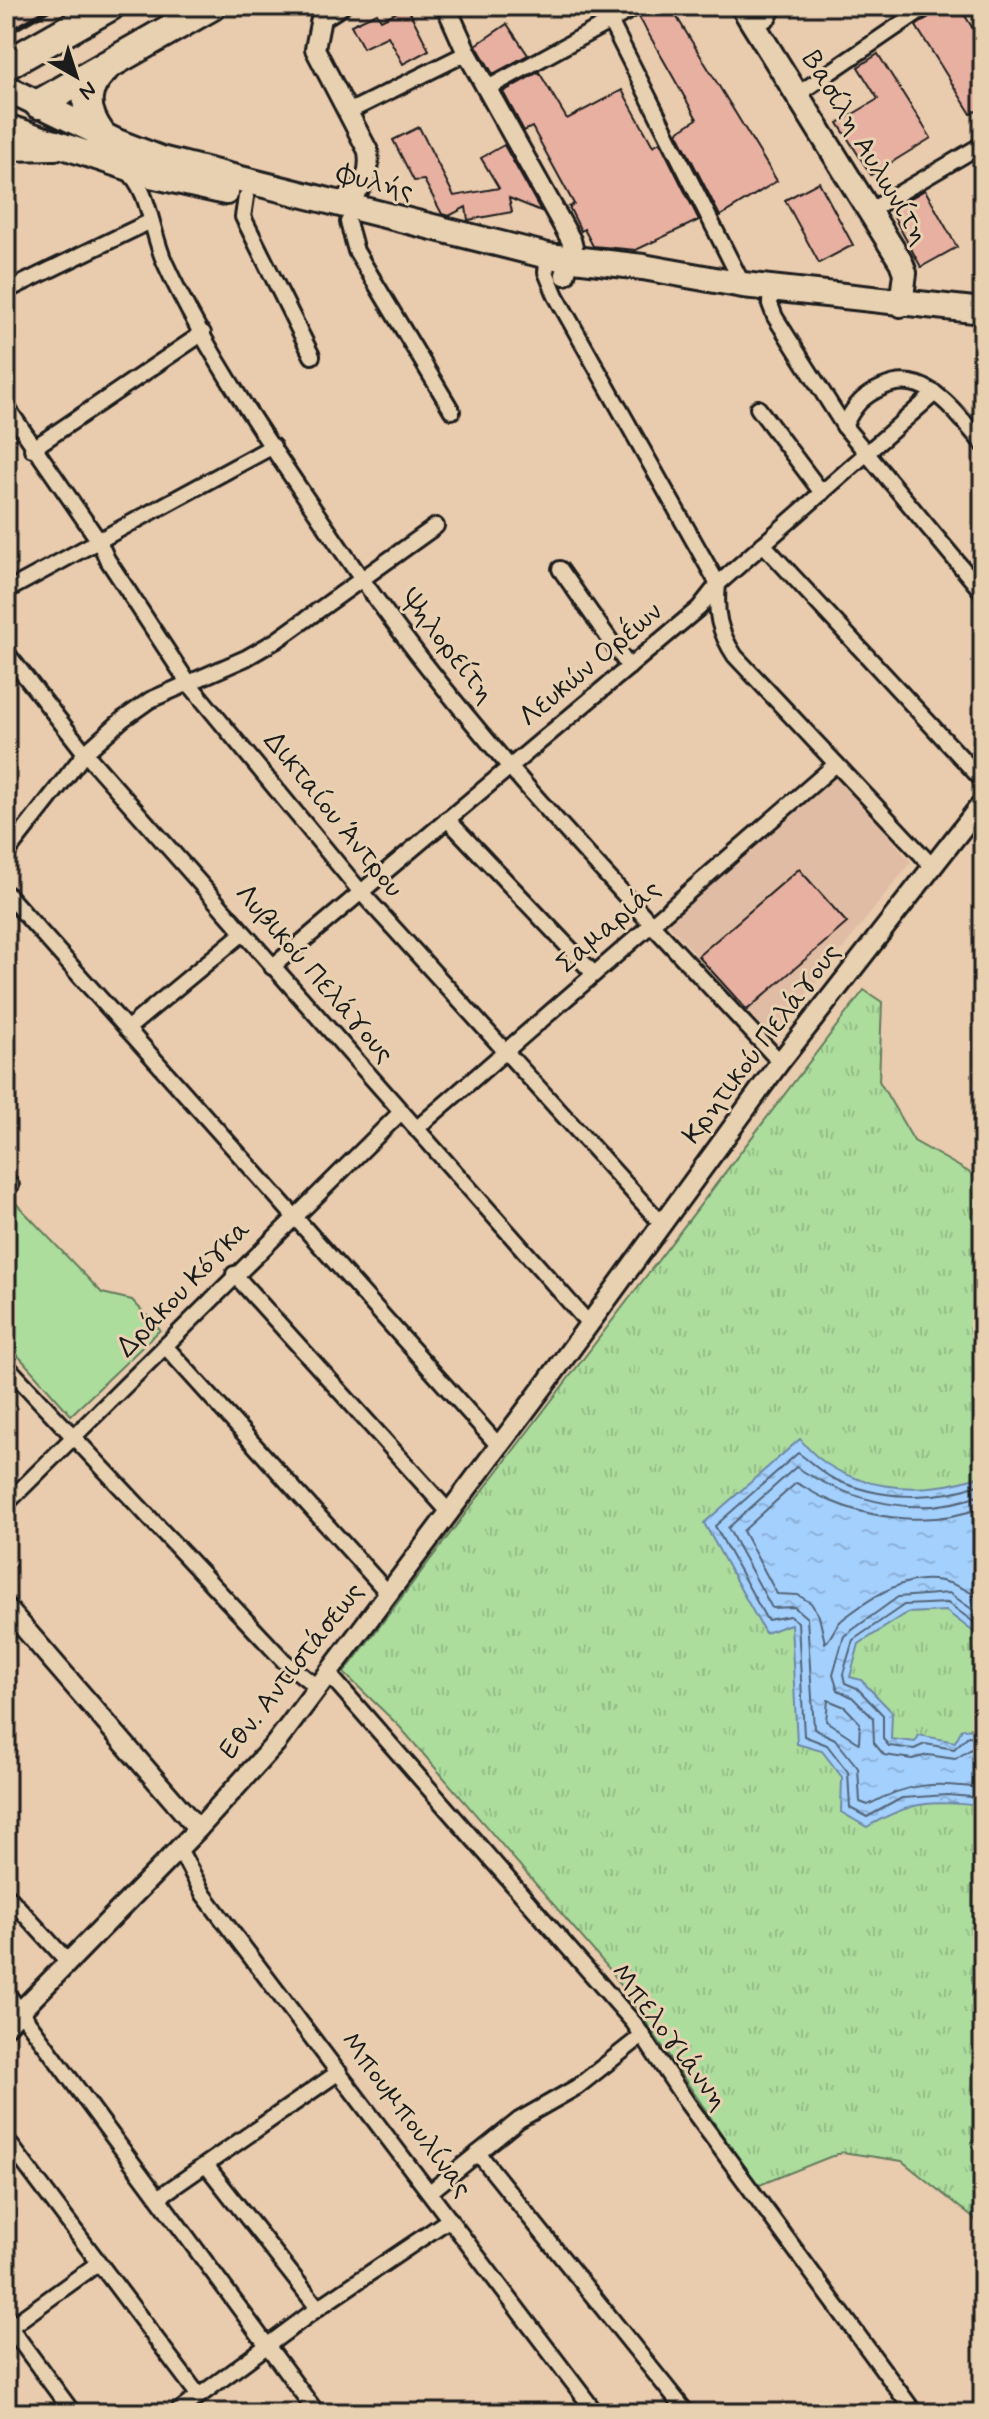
<svg xmlns="http://www.w3.org/2000/svg" width="989" height="2419" font-family="Mynerve,sans-serif">
	<defs>
		<pattern id="grass-tufts" width="24" height="20" patternUnits="userSpaceOnUse" patternTransform="scale(2)"><rect width="24" height="20" fill="#acdd9d"/><path d="M3 7l-1-3M5 7V3M7 7l1-3M15 17l-1-3M17 17v-4M19 17l1-3" fill="none" stroke="#93bd87"/></pattern>
		<pattern id="water-ripples" width="26" height="14" patternUnits="userSpaceOnUse" patternTransform="scale(2)"><rect width="26" height="14" fill="#a4d0fe"/><path d="M2 4q2-2 4 0t4 0M15 11q2-2 4 0t4 0" fill="none" stroke="#8db2d9"/></pattern>
	</defs>
	<rect width="100%" height="100%" fill="#e9cbae"/>
	<filter id="ink" filterUnits="userSpaceOnUse"><feTurbulence type="fractalNoise" baseFrequency=".0125" numOctaves="2"/><feDisplacementMap in="SourceGraphic" scale="16" xChannelSelector="R" yChannelSelector="G"/><feConvolveMatrix kernelMatrix="1 2 1 2 8 2 1 2 1" color-interpolation-filters="sRGB"/></filter>
	<g filter="url(#ink)">
		<g fill="#e1bca4">
			<polygon points="6,6 59,6 6,36"/>
			<polygon points="837,774 911,862 772,1038 667,923"/>
		</g>
		<polygon fill="url(#grass-tufts)" stroke="#647c5c" stroke-width="2" points="864,990 882,1002 879,1081 914,1141 983,1180 983,2226 902,2161 842,2152 757,2186 612,1972 399,1726 344,1673"/>
		<polygon fill="#acdd9d" stroke="#647c5c" stroke-width="2" points="6,1193 102,1293 132,1300 160,1330 71,1415 6,1342"/>
		<path fill="url(#water-ripples)" stroke="#6e88a4" stroke-width="2" d="M800 1439C841 1492 924 1498 983 1475V1639L946 1611 907 1613 859 1644 850 1677 861 1680 892 1712 891 1739 915 1742 919 1735 955 1742 962 1729 977 1728 983 1733V1806C930 1801 913 1800 867 1827L841 1812 842 1777 822 1751 797 1744 791 1624 765 1633 704 1523Z"/>
		<g fill="none" stroke-linecap="round" stroke-linejoin="round">
			<g stroke="#526476" stroke-width="2">
				<path d="M983 1483C936 1502 878 1500 832 1478 819 1471 809 1460 798 1453L715 1526 767 1620 790 1616 798 1622 804 1736 827 1745 848 1772 850 1808 867 1817 902 1798 948 1795 983 1798"/>
				<path d="M983 1494C919 1520 852 1502 796 1467L728 1528 772 1608 794 1607 807 1618 814 1729 835 1739 858 1768 860 1802 868 1805C911 1781 935 1783 983 1788"/>
				<path d="M983 1507C934 1527 871 1520 824 1498 814 1494 806 1487 796 1483L743 1531 777 1594 798 1595 811 1603 819 1616 825 1643C832 1638 834 1626 843 1619 890 1583 931 1561 983 1601"/>
				<polyline points="983,1617 949,1593 898,1597 844,1636 833,1674 838,1690 852,1697 873,1718 874,1743 884,1755 912,1759 928,1755 955,1759 973,1748 983,1749"/>
				<polyline points="983,1629 948,1603 904,1605 853,1640 843,1674 845,1683 857,1688 883,1715 883,1739 889,1746 914,1749 925,1744 954,1749 968,1736 983,1738"/>
				<polygon points="828,1700 845,1707 860,1723 859,1743 826,1721"/>
			</g>
		</g>
		<g fill="#e8b0a1" stroke="#1c1c1c" stroke-width="2">
			<polygon points="652,6 670,6 777,181 720,216 677,132 697,119 639,17"/>
			<polygon points="937,6 959,6 983,45 983,107 971,114 916,26 933,14"/>
			<polygon points="407,7 429,50 403,64 388,36 363,48 351,25 377,13 381,20"/>
			<polygon points="507,24 528,55 493,74 476,45"/>
			<polygon points="878,54 931,138 871,175 838,123 878,99 858,67"/>
			<polygon points="539,72 567,119 622,90 653,146 660,142 699,220 636,250 593,246 584,229 581,231 569,207 574,204 532,127 524,131 503,92"/>
			<polygon points="419,127 454,196 499,188 481,158 504,145 541,211 509,198 512,212 468,220 466,207 449,216 442,214 424,180 414,181 393,140"/>
			<polygon points="819,182 853,245 819,263 785,200"/>
			<polygon points="925,190 957,247 921,267 890,210"/>
			<polygon points="799,869 847,923 747,1010 698,956"/>
		</g>
		<g fill="none" stroke-linecap="round" stroke-linejoin="round">
			<g stroke="#1c1c1c" stroke-width="20">
				<g id="minor">
					<polyline points="610,21 743,285"/>
					<polyline points="755,27 769,17 774,6"/>
					<polyline points="488,88 638,6"/>
					<polyline points="798,94 927,6"/>
					<polyline points="348,112 467,53"/>
					<path d="M126 170C150 189 151 233 165 263 209 359 283 464 343 552 469 737 628 898 780 1062"/>
					<polyline points="246,197 243,217 312,356"/>
					<polyline points="869,211 983,144"/>
					<polyline points="348,222 356,251 452,411"/>
					<path d="M548 256 546 272 556 296 718 584C715 613 719 632 735 656L933 867"/>
					<polyline points="771,289 770,304 775,317 844,426 983,593"/>
					<polyline points="6,291 149,222"/>
					<polyline points="6,406 99,541 107,559 187,681 360,891 662,1224"/>
					<polyline points="758,408 822,493"/>
					<path d="M844 426C854 406 862 396 883 387 927 367 957 415 983 444"/>
					<polyline points="32,449 203,333"/>
					<polyline points="763,544 983,781"/>
					<polyline points="560,569 629,667"/>
					<polyline points="6,591 273,446"/>
					<polyline points="6,652 85,753 589,1324"/>
					<polyline points="447,819 594,974"/>
					<polyline points="6,854 85,753 123,719 150,700 246,658 277,640 436,526"/>
					<polyline points="6,893 498,1445"/>
					<polyline points="272,967 699,608 718,584 935,393"/>
					<polyline points="127,1029 243,933"/>
					<polyline points="416,1129 836,764"/>
					<polyline points="6,1180 11,1185"/>
					<polyline points="234,1274 449,1512"/>
					<polyline points="165,1346 388,1593"/>
					<polyline points="6,1365 284,1661 318,1688"/>
					<polyline points="6,1504 401,1112"/>
					<polyline points="328,1673 634,2023 688,2104 915,2413"/>
					<polyline points="178,1847 204,1895 596,2413"/>
					<polyline points="6,1894 69,1963"/>
					<polyline points="6,1992 317,2413"/>
					<polyline points="6,2139 199,2396"/>
					<polyline points="478,2153 687,2413"/>
					<polyline points="206,2165 318,2308"/>
					<polyline points="430,2192 519,2120 577,2087 643,2035"/>
					<polyline points="159,2197 339,2072"/>
					<polyline points="6,2322 73,2413"/>
					<polyline points="6,2330 97,2264"/>
					<polyline points="176,2413 318,2308 450,2219"/>
				</g>
			</g>
			<g stroke="#1c1c1c" stroke-width="24">
				<g id="tertiary">
					<polyline points="446,6 467,53 571,240 573,248 565,275"/>
					<path d="M333 203C360 196 372 179 368 151L315 49 321 18 340 6"/>
					<polyline points="6,1607 198,1829"/>
					<polyline points="6,2026 198,1829 276,1743 547,1382 780,1062 983,802"/>
				</g>
			</g>
			<g stroke="#1c1c1c" stroke-width="28">
				<polyline id="secondary" points="742,6 901,262 905,273 901,305"/>
			</g>
			<g stroke="#1c1c1c" stroke-width="30">
				<g id="primary">
					<polyline points="6,88 117,142 161,159 548,256 643,267 743,285 983,311"/>
					<polyline points="6,127 151,175 226,192"/>
				</g>
			</g>
			<g stroke="#1c1c1c" stroke-width="34">
				<g id="motorway">
					<polyline points="6,65 110,6"/>
					<polyline points="39,104 211,6"/>
					<path d="M101 135C83 110 82 90 105 68"/>
					<polyline points="6,146 55,145"/>
				</g>
			</g>
			<use href="#minor" stroke="#e8d1b1" stroke-width="14"/>
			<use href="#tertiary" stroke="#e8d1b1" stroke-width="18"/>
			<use href="#secondary" stroke="#e8d1b1" stroke-width="22"/>
			<use href="#primary" stroke="#e8d1b1" stroke-width="24"/>
			<use href="#motorway" stroke="#e8d1b1" stroke-width="28"/>
			<polyline stroke="#1c1c1c" stroke-width="5" points="6,34 55,6"/>
		</g>
	</g>
	<g text-anchor="middle" dominant-baseline="central" stroke-width="6" stroke-linejoin="round" paint-order="stroke">
		<g font-size="28" fill="#1c1c1c" stroke="#e8d1b1">
			<text transform="translate(865 148) rotate(59)">Βασίλη Αυλωνίτη</text>
			<text transform="translate(375 183) rotate(14)">Φυλής</text>
			<text transform="translate(447 647) rotate(52)">Ψηλορείτη</text>
			<text transform="translate(591 665) rotate(-40)">Λευκών Ορέων</text>
			<text transform="translate(333 815) rotate(51)">Δικταίου Άντρου</text>
			<text transform="translate(609 927) rotate(-41)">Σαμαριάς</text>
			<text transform="translate(314 974) rotate(49)">Λυβικού Πελάγους</text>
			<text transform="translate(762 1044) rotate(-53)">Κρητικού Πελάγους</text>
			<text transform="translate(184 1289) rotate(-46)">Δράκου Κόγκα</text>
			<text transform="translate(292 1671) rotate(-52)">Εθν. Αντιστάσεως</text>
			<text transform="translate(669 2037) rotate(53)">Μπελογιάννη</text>
			<text transform="translate(406 2115) rotate(53)">Μπουμπουλίνας</text>
		</g>
	</g>
	<rect width="989" height="2419" fill="none" stroke="#e8d1b1" stroke-width="32"/>
	<rect x="16" y="16" width="957" height="2387" fill="none" stroke="#1c1c1c" stroke-width="3" filter="url(#ink)"/>
	<g transform="translate(76 76) rotate(141)" stroke="#e8d1b1" stroke-width="6" paint-order="stroke">
	<path d="M0-6L14 30L0 20L-14 30Z" fill="#1c1c1c"/>
	<text y="-12" font-size="22" font-weight="bold" text-anchor="middle" fill="#1c1c1c">N</text>
	</g>
</svg>
